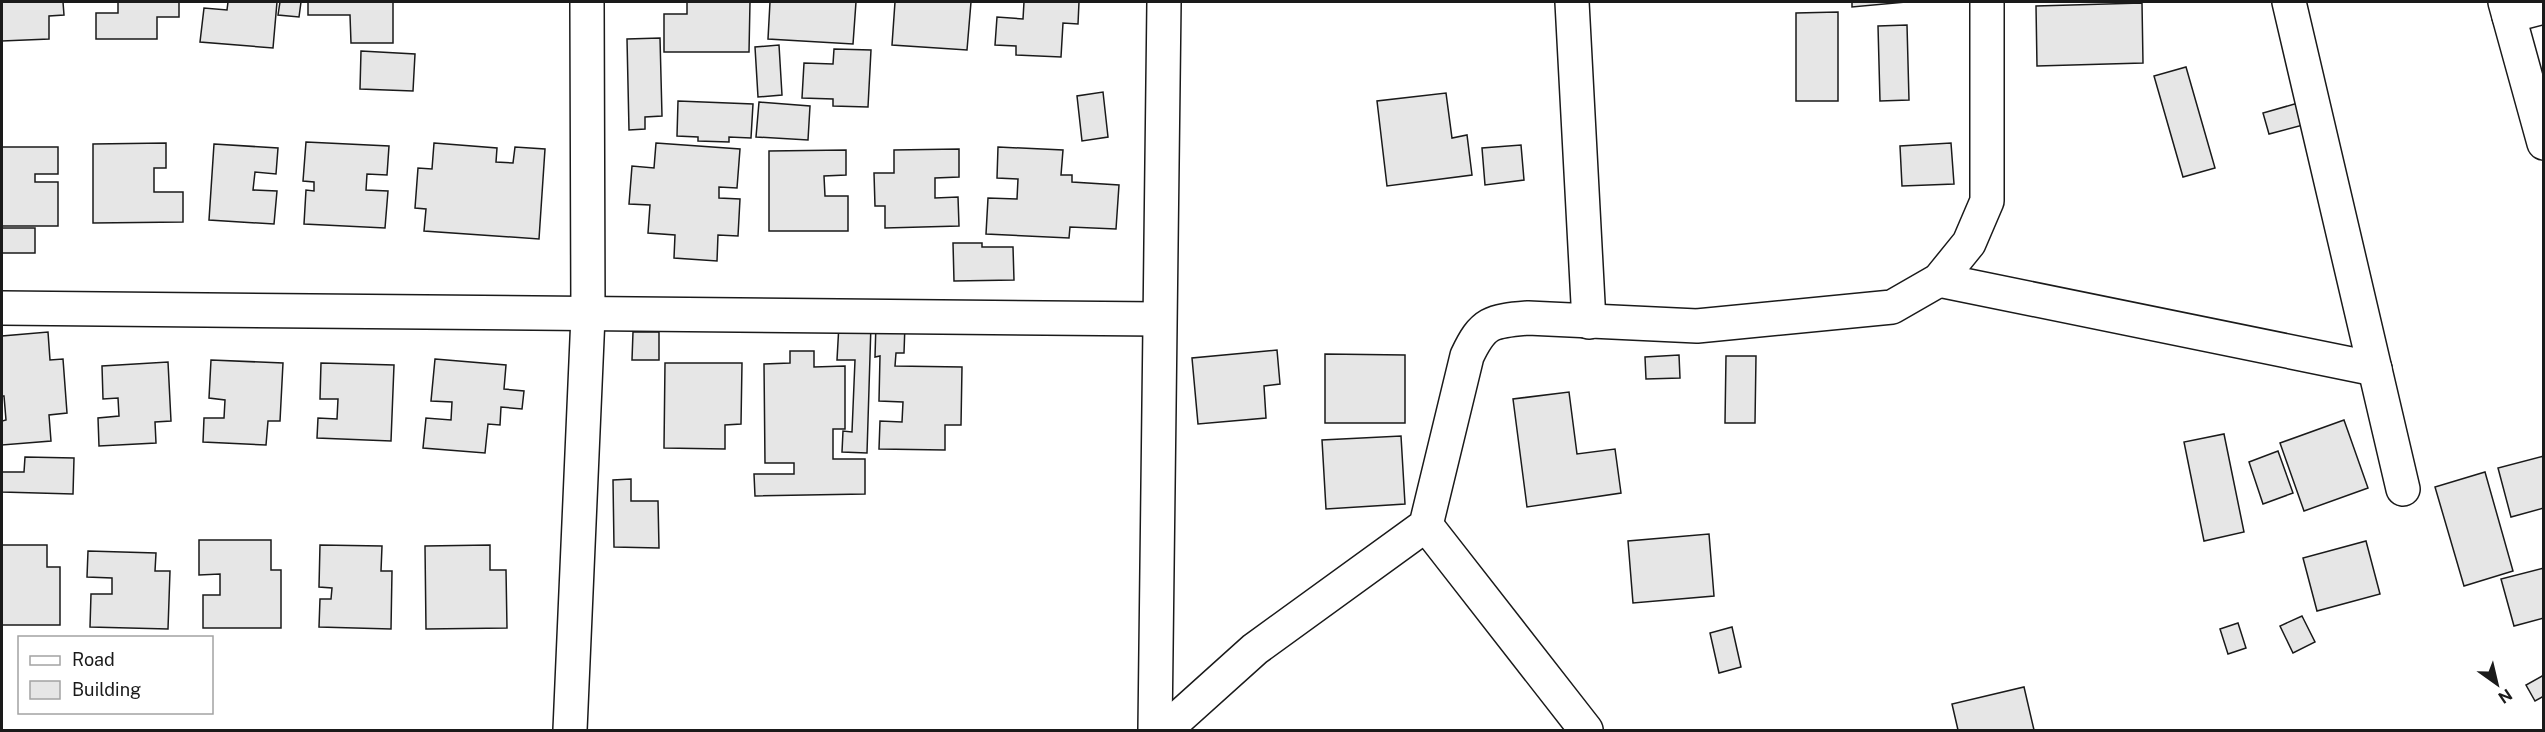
<svg xmlns="http://www.w3.org/2000/svg" width="2545" height="732" font-family="'Public Sans',sans-serif">
	<rect width="100%" height="100%" fill="#fff"/>
	<g fill="#e6e6e6" stroke="#1a1a1a" stroke-width="1.5">
		<polygon points="2,2 63,2 64,15 49,16 49,39 2,41"/>
		<polygon points="118,2 179,2 179,17 157,17 157,39 96,39 96,13 118,13"/>
		<polygon points="228,2 277,2 273,48 200,42 204,8 227,10"/>
		<polygon points="280,2 301,2 299,17 278,15"/>
		<polygon points="308,2 393,2 393,43 351,43 350,15 308,15"/>
		<polygon points="687,2 750,2 749,52 664,52 664,14 687,14"/>
		<polygon points="770,2 856,2 853,44 768,39"/>
		<polygon points="895,2 971,2 967,50 892,45"/>
		<polygon points="1024,2 1079,2 1078,24 1063,23 1061,57 1016,55 1016,46 995,45 997,17 1023,19"/>
		<polygon points="1852,2 1906,2 1852,7"/>
		<polygon points="2142,3 2143,63 2037,66 2036,6"/>
		<polygon points="1838,12 1838,101 1796,101 1796,13"/>
		<polygon points="1907,25 1909,100 1880,101 1878,26"/>
		<polygon points="660,38 662,116 645,117 645,129 629,130 627,39"/>
		<polygon points="779,45 782,95 758,97 755,47"/>
		<polygon points="834,49 871,50 868,107 833,106 833,99 802,98 804,63 833,64"/>
		<polygon points="361,51 415,54 413,91 360,89"/>
		<polygon points="2186,67 2215,168 2183,177 2154,76"/>
		<polygon points="1103,92 1108,137 1082,141 1077,96"/>
		<polygon points="1446,93 1452,138 1467,135 1472,175 1387,186 1377,101"/>
		<polygon points="678,101 753,104 751,138 729,137 729,142 698,141 698,137 677,136"/>
		<polygon points="759,102 810,106 808,140 756,137"/>
		<polygon points="2298,103 2303,125 2269,134 2263,113"/>
		<polygon points="306,142 389,146 387,175 367,174 366,190 388,191 385,228 304,224 306,190 314,191 314,182 303,181"/>
		<polygon points="166,143 166,168 154,168 154,192 183,192 183,222 93,223 93,144"/>
		<polygon points="434,143 497,148 496,162 513,163 515,147 545,149 539,239 424,231 426,209 415,208 418,168 432,169"/>
		<polygon points="656,143 740,149 737,188 719,187 719,198 740,199 738,236 718,235 717,261 674,258 675,235 648,233 650,205 629,204 632,166 654,168"/>
		<polygon points="1951,143 1954,184 1902,186 1900,146"/>
		<polygon points="214,144 278,148 276,174 255,172 253,190 277,191 274,224 209,220"/>
		<polygon points="1521,145 1524,180 1485,185 1482,148"/>
		<polygon points="2,147 58,147 58,174 35,174 35,182 58,182 58,226 2,226"/>
		<polygon points="998,147 1063,150 1061,175 1072,175 1072,182 1119,185 1116,229 1070,227 1069,238 986,234 988,198 1017,199 1018,179 997,178"/>
		<polygon points="959,149 959,177 935,178 935,198 958,197 959,226 885,228 885,206 875,206 874,173 894,173 894,150"/>
		<polygon points="846,150 846,175 824,176 825,196 848,196 848,231 769,231 769,151"/>
		<rect x="2" y="228" width="33" height="25"/>
		<polygon points="953,243 982,243 982,247 1013,247 1014,280 954,281"/>
		<polygon points="876,323 905,324 904,353 896,353 895,366 962,367 961,425 945,425 945,450 879,449 880,421 902,422 903,402 879,401 880,356 875,357"/>
		<polygon points="839,324 871,324 867,453 842,452 843,431 852,432 855,360 837,360"/>
		<polygon points="48,332 50,360 63,359 67,413 49,415 51,441 2,445 2,421 6,420 4,396 2,396 2,336"/>
		<polygon points="633,332 659,332 659,360 632,360"/>
		<polygon points="1277,350 1280,384 1264,386 1266,418 1198,424 1192,358"/>
		<polygon points="790,351 814,351 814,367 845,366 845,429 833,429 833,459 865,459 865,494 755,496 754,474 794,474 794,463 765,463 764,364 790,363"/>
		<polygon points="1325,354 1405,355 1405,423 1325,423"/>
		<polygon points="1679,355 1680,378 1646,379 1645,357"/>
		<polygon points="1726,356 1756,356 1755,423 1725,423"/>
		<polygon points="435,359 506,365 504,389 524,391 522,409 501,407 500,425 488,424 485,453 423,448 426,418 451,420 452,402 431,401"/>
		<polygon points="211,360 283,363 280,421 268,421 266,445 203,442 204,418 224,418 225,400 209,398"/>
		<polygon points="168,362 171,421 155,422 156,443 99,446 98,418 119,416 118,398 103,399 102,366"/>
		<polygon points="321,363 394,365 391,441 317,438 318,418 337,419 338,399 320,399"/>
		<polygon points="665,363 742,363 741,424 725,425 725,449 664,448"/>
		<polygon points="1569,392 1577,454 1615,449 1621,493 1527,507 1513,399"/>
		<polygon points="2344,420 2368,488 2304,511 2280,443"/>
		<polygon points="2224,434 2244,532 2204,541 2184,442"/>
		<polygon points="1401,436 1405,504 1326,509 1322,440"/>
		<polygon points="2278,451 2293,493 2263,504 2249,462"/>
		<polygon points="2544,456 2544,508 2511,517 2498,468"/>
		<polygon points="25,457 74,458 73,494 2,492 2,472 24,472"/>
		<polygon points="2485,472 2513,571 2464,586 2435,487"/>
		<polygon points="631,479 631,501 658,501 659,548 614,547 613,480"/>
		<polygon points="1709,534 1714,596 1633,603 1628,541"/>
		<polygon points="199,540 271,540 271,570 281,570 281,628 203,628 203,595 220,595 220,574 199,575"/>
		<polygon points="2366,541 2380,594 2317,611 2303,558"/>
		<polygon points="2,545 47,545 47,567 60,567 60,625 2,625"/>
		<polygon points="320,545 382,546 381,571 392,571 391,629 319,627 320,599 331,599 332,588 319,587"/>
		<polygon points="490,545 490,570 506,570 507,628 426,629 425,546"/>
		<polygon points="88,551 156,553 155,571 170,571 168,629 90,627 91,594 112,594 112,578 87,577"/>
		<polygon points="2544,568 2544,618 2514,626 2501,579"/>
		<polygon points="2302,616 2315,642 2293,653 2280,626"/>
		<polygon points="2238,623 2246,648 2228,654 2220,629"/>
		<polygon points="1732,627 1741,667 1719,673 1710,633"/>
		<polygon points="2544,675 2544,696 2535,701 2526,685"/>
		<polygon points="2024,687 2034,730 1958,730 1952,704"/>
	</g>
	<g fill="none" stroke-linecap="round" stroke-linejoin="round">
		<g stroke="#1a1a1a" stroke-width="36">
			<g id="minor">
				<polyline points="1572,2 1589,322"/>
				<polyline points="2289,2 2403,489"/>
				<polyline points="2505,2 2544,143"/>
				<polyline points="2509,16 2544,7"/>
				<polyline points="1939,280 2375,369"/>
				<polyline points="2,308 1159,319"/>
				<polyline points="1426,525 1586,730"/>
				<polyline points="570,730 588,316 587,2"/>
				<polyline points="1155,730 1164,2"/>
				<path d="M1165 730 1255 649 1426 525 1467 356C1483 322 1491 321 1528 318L1697 326 1892 307 1939 280 1969 243 1987 201V2"/>
			</g>
		</g>
		<use href="#minor" stroke="#fff" stroke-width="33"/>
	</g>
	<rect width="2545" height="732" fill="none" stroke="#1a1a1a" stroke-width="6"/>
	<rect x="18" y="636" width="195" height="78" fill="#ffffff" stroke="#a3a3a3" stroke-width="1.5"/>
	<rect x="30" y="656" width="30" height="9" fill="#ffffff" stroke="#a3a3a3" stroke-width="1.5"/>
	<text x="72" y="666" font-size="18" fill="#1a1a1a">Road</text>
	<rect x="30" y="681" width="30" height="18" fill="#e6e6e6" stroke="#a3a3a3" stroke-width="1.5"/>
	<text x="72" y="696" font-size="18" fill="#1a1a1a">Building</text>
	<g transform="translate(2497 684) rotate(146)" stroke="#ffffff" stroke-width="4.5" paint-order="stroke">
	<path d="M0-4.5L10 22L0 15L-10 22Z" fill="#1a1a1a"/>
	<text y="-9" font-size="16" font-weight="bold" text-anchor="middle" fill="#1a1a1a">N</text>
	</g>
</svg>
